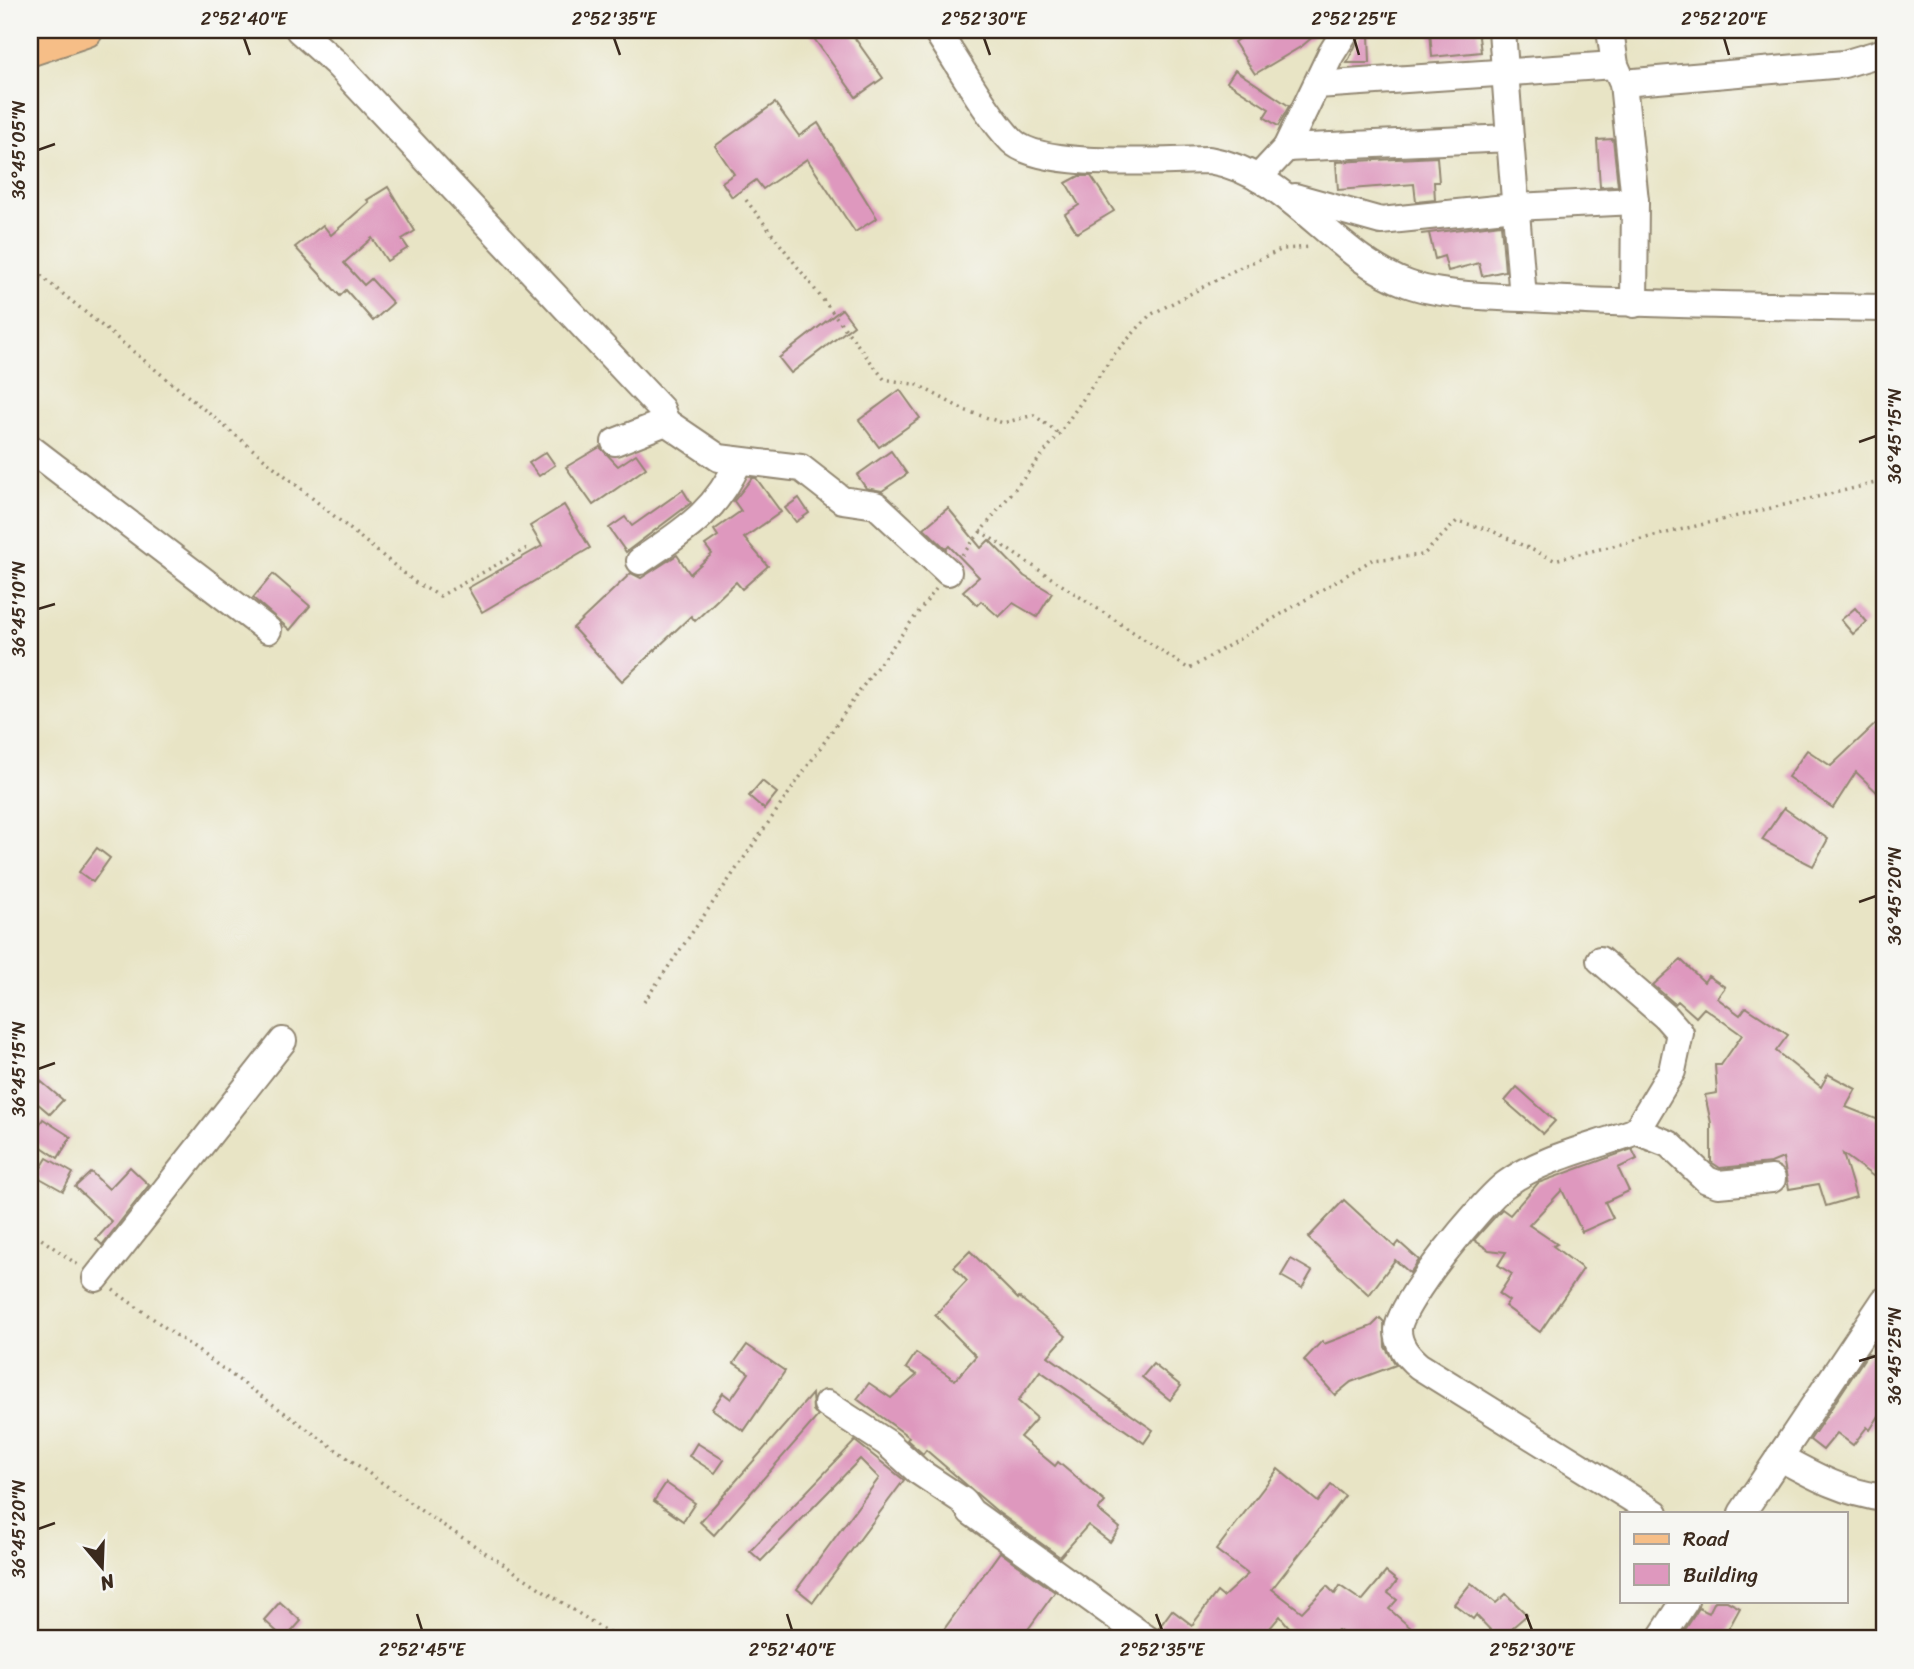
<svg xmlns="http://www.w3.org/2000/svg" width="1914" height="1669" font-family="Sriracha,sans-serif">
	<rect width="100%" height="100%" fill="#f6f6f2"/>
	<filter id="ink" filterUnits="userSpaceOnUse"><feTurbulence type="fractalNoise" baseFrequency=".0143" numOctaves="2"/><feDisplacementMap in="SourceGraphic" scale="14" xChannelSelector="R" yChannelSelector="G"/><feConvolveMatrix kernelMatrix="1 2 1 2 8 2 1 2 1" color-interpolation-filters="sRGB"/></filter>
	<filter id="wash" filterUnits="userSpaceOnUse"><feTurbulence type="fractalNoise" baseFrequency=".00686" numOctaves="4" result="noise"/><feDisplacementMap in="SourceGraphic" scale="28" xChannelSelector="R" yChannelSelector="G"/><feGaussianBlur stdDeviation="1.57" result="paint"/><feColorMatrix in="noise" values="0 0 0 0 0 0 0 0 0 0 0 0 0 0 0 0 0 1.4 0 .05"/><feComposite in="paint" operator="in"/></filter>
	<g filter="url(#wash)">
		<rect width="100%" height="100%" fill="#e8e4c5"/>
		<g id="blocks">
			<g fill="#de98be">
				<polygon points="808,30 849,30 883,78 856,97"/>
				<polygon points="1252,30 1321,30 1302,46 1255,74 1234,42"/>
				<polygon points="1430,30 1478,30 1481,52 1432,57"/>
				<polygon points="1361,34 1369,34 1370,63 1347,63"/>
				<polygon points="1235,70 1289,106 1278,126 1264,117 1269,109 1227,82"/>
				<polygon points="775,103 799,136 818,123 877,218 855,232 807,159 763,189 756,180 732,197 722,182 734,174 715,146"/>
				<polygon points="1613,139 1618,186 1600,187 1597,140"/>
				<polygon points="1437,157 1439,182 1434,182 1435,200 1416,202 1414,184 1338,190 1336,162"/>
				<polygon points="1079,176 1091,176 1114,211 1077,233 1065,214 1079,205 1066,183"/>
				<polygon points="388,187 415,231 402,239 408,248 387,261 372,238 344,263 364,285 371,279 393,303 373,321 346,290 340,296 295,247 323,225 331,235 369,202 367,200"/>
				<polygon points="1501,224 1505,271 1482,276 1479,263 1448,271 1444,256 1435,259 1429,233 1421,234"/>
				<polygon points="842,309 854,325 791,373 779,358"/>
				<polygon points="900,390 920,418 879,447 859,420"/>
				<polygon points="600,447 618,466 636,454 646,468 593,505 566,467"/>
				<polygon points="891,451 907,474 882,491 866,488 857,475"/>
				<polygon points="546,452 555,465 539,476 529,463"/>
				<polygon points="752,478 756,478 781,512 744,538 768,566 742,589 736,582 695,621 691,616 622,681 573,628 631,573 641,578 677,555 690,574 712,554 705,545 718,536 714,530 741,511 734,501"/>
				<polygon points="683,490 691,503 626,552 609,528 625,517 632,526"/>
				<polygon points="799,498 809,513 796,522 785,508"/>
				<polygon points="564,505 590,548 482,612 468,588 542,546 530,526"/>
				<polygon points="948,508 981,548 989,540 1024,576 1052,593 1037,617 1013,603 999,617 981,601 977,605 963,591 979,577 949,546 946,549 924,528"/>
				<polygon points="273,574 310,606 290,630 253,598"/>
				<polygon points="1855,608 1867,622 1853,634 1841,620"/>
				<polygon points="1884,716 1884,799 1856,772 1833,808 1788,777 1807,750 1831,766"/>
				<polygon points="762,781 777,793 764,809 749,796"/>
				<polygon points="1784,808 1828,839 1813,866 1762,840"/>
				<polygon points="97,848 110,858 93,882 79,872"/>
				<polygon points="1681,960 1704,982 1708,976 1725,987 1717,998 1740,1015 1746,1007 1788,1035 1776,1051 1821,1087 1828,1074 1856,1089 1846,1107 1884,1122 1875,1153 1884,1184 1843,1154 1856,1197 1826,1206 1819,1184 1789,1189 1783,1158 1771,1163 1720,1168 1711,1162 1711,1123 1705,1095 1717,1093 1715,1065 1721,1065 1742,1035 1704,1008 1696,1017 1678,1001 1675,1004 1653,985"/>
				<polygon points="37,1078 63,1100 50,1114 30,1097 30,1086"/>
				<polygon points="1517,1087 1555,1121 1543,1134 1505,1101"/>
				<polygon points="43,1119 71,1137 58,1158 30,1139"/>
				<polygon points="1632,1149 1637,1159 1618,1168 1629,1191 1605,1202 1613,1218 1582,1232 1562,1190 1529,1225 1557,1244 1553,1246 1583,1269 1540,1332 1505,1306 1509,1301 1499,1294 1512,1274 1498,1265 1506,1252 1489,1250 1474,1240 1502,1209 1510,1215 1538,1183"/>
				<polygon points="47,1158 73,1173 63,1191 36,1176"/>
				<polygon points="130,1167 149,1185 102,1245 96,1239 112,1222 75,1187 91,1172 109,1189"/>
				<polygon points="1344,1200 1395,1247 1399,1242 1419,1260 1410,1273 1395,1260 1369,1295 1308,1238"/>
				<polygon points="970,1251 1018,1299 1019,1297 1066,1336 1048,1356 1153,1430 1144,1443 1040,1371 1018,1401 1037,1418 1020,1437 1055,1466 1058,1462 1105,1502 1098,1510 1120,1528 1110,1542 1088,1525 1060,1557 999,1513 926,1450 923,1454 907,1440 909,1437 857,1399 869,1383 891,1398 917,1375 906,1368 916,1353 955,1380 976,1356 935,1315 967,1281 954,1267"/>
				<polygon points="1291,1259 1312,1271 1302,1288 1281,1276"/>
				<polygon points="1380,1318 1384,1322 1385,1347 1396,1365 1351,1382 1335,1395 1304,1360 1322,1341 1324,1344 1372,1326"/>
				<polygon points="747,1345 785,1371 744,1431 712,1409 723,1393 731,1399 749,1373 734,1363"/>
				<polygon points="1868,1353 1884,1363 1884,1408 1870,1430 1867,1427 1853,1445 1837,1433 1823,1450 1810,1440"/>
				<polygon points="1153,1364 1181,1386 1170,1400 1142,1377"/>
				<polygon points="812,1394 813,1410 818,1416 714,1535 700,1522"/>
				<polygon points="855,1441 904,1480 813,1602 797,1589 879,1478 860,1459 761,1561 750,1551"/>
				<polygon points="697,1443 724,1460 715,1473 689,1456"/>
				<polygon points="1278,1469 1318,1502 1331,1485 1345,1496 1272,1589 1302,1612 1327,1586 1335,1594 1340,1586 1362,1601 1386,1572 1397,1581 1388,1593 1397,1600 1389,1609 1411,1628 1402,1639 1352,1639 1338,1630 1326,1639 1299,1639 1280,1616 1261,1639 1171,1639 1158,1629 1172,1610 1192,1625 1217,1592 1223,1597 1248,1574 1216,1550"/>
				<polygon points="666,1483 695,1503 683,1521 654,1501"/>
				<polygon points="1000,1552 1055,1592 1021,1639 937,1639"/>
				<polygon points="1471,1583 1496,1603 1506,1594 1527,1615 1499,1639 1476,1615 1473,1619 1454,1604"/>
				<polygon points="1715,1601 1727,1601 1740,1608 1723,1639 1679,1639 1699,1608 1709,1613"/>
				<polygon points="280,1602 301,1621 285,1639 264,1620"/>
			</g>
		</g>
	</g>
	<g filter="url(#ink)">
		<use href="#blocks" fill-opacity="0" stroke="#928772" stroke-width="2"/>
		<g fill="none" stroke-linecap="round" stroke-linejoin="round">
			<g stroke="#928772" stroke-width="30">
				<g id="minor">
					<polyline points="299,30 336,63 661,409 666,422 615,442"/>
					<path d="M936 30C957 61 987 116 1012 141 1041 170 1166 160 1209 160 1291 174 1333 257 1408 284 1443 297 1507 297 1545 299 1658 305 1771 306 1884 308"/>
					<polyline points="1502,30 1510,138"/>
					<polyline points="1610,30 1615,65 1623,83 1635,201 1634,304"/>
					<polyline points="1623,83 1844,64 1884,52"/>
					<polyline points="1317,85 1615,65"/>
					<polyline points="1286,148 1510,138 1523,298"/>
					<polyline points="1258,178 1286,148 1331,54 1346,30"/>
					<polyline points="1295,197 1381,221 1515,207 1635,201"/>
					<polyline points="666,422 719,458 801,468 842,500 876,505 948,572"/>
					<polyline points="30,448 268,630"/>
					<path d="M640 561C685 530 715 513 739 461"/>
					<polyline points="1600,960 1666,1017 1680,1033 1672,1071 1636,1131"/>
					<polyline points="96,1278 283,1041"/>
					<polyline points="827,1404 887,1443 918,1471 963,1501 971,1512 1147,1639"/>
					<path d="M1779 1457C1814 1476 1844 1493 1884 1498"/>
					<path d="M1655 1513 1419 1366C1408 1357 1398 1346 1398 1330 1399 1303 1483 1201 1506 1184 1543 1157 1594 1147 1636 1131L1669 1144 1707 1180 1718 1184 1772 1179"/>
					<polyline points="1742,1513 1884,1301"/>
					<polyline points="1660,1639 1685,1601"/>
				</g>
			</g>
			<g stroke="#928772" stroke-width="37">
				<polyline id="major" points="30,49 86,30"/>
			</g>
			<g stroke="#928772" stroke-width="3.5" stroke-dasharray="2 5" stroke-linecap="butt">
				<polyline points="746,200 884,379 918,385 964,410 1003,423 1034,415 1059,434"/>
				<polyline points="30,267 416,583 440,596 531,546"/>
				<polyline points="980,531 1189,669 1372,560 1423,555 1457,521 1490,530 1554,560 1884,481"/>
				<polyline points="962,555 1059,434 1115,353 1150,315 1241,267 1283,249 1311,247"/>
				<polyline points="644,1002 868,679 936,589"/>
				<polyline points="30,1231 78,1265"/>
				<polyline points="113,1290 423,1512 618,1639"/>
			</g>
			<use href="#minor" stroke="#fff" stroke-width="26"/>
			<use href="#major" stroke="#f6be87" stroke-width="33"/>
		</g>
	</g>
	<path fill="none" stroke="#3b2a1e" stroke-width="2.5" d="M244 38 250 55M614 38 620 55M984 38 990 55M1354 38 1359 55M1724 38 1729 55M38 150 55 144M1859 442 1876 436M38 609 55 604M1859 902 1876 896M38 1069 55 1063M1859 1361 1876 1356M38 1529 55 1523M417 1614 422 1630M787 1614 792 1630M1156 1614 1162 1630M1526 1614 1532 1630"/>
	<rect width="1914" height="1669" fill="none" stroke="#f6f6f2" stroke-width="77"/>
	<rect x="1620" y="1512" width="228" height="91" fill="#f6f6f2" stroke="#aba49d" stroke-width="2"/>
	<rect x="1634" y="1534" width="35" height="10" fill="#f6be87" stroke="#aba49d" stroke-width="2"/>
	<text x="1683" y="1546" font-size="21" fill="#3b2a1e">Road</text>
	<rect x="1634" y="1564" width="35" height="21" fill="#de98be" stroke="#aba49d" stroke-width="2"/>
	<text x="1683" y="1582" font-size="21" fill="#3b2a1e">Building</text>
	<g transform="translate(102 1567) rotate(161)" stroke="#f6f6f2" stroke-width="5" paint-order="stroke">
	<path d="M0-5L12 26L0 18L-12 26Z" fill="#3b2a1e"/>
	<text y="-10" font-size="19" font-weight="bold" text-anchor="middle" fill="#3b2a1e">N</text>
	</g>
	<rect x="38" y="38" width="1838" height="1592" fill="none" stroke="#3b2a1e" stroke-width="2.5"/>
	<g font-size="18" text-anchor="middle" fill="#3b2a1e">
		<text x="244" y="25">2°52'40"E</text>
		<text x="614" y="25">2°52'35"E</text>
		<text x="984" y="25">2°52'30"E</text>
		<text x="1354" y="25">2°52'25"E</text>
		<text x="1724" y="25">2°52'20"E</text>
		<text transform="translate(19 150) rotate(-90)" y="6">36°45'05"N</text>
		<text transform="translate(1895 436) rotate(-90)" y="6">36°45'15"N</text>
		<text transform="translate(19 609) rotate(-90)" y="6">36°45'10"N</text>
		<text transform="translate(1895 896) rotate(-90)" y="6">36°45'20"N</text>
		<text transform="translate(19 1069) rotate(-90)" y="6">36°45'15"N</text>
		<text transform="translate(1895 1356) rotate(-90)" y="6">36°45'25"N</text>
		<text transform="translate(19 1529) rotate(-90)" y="6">36°45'20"N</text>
		<text x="422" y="1656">2°52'45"E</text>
		<text x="792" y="1656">2°52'40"E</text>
		<text x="1162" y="1656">2°52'35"E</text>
		<text x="1532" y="1656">2°52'30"E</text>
	</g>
</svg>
